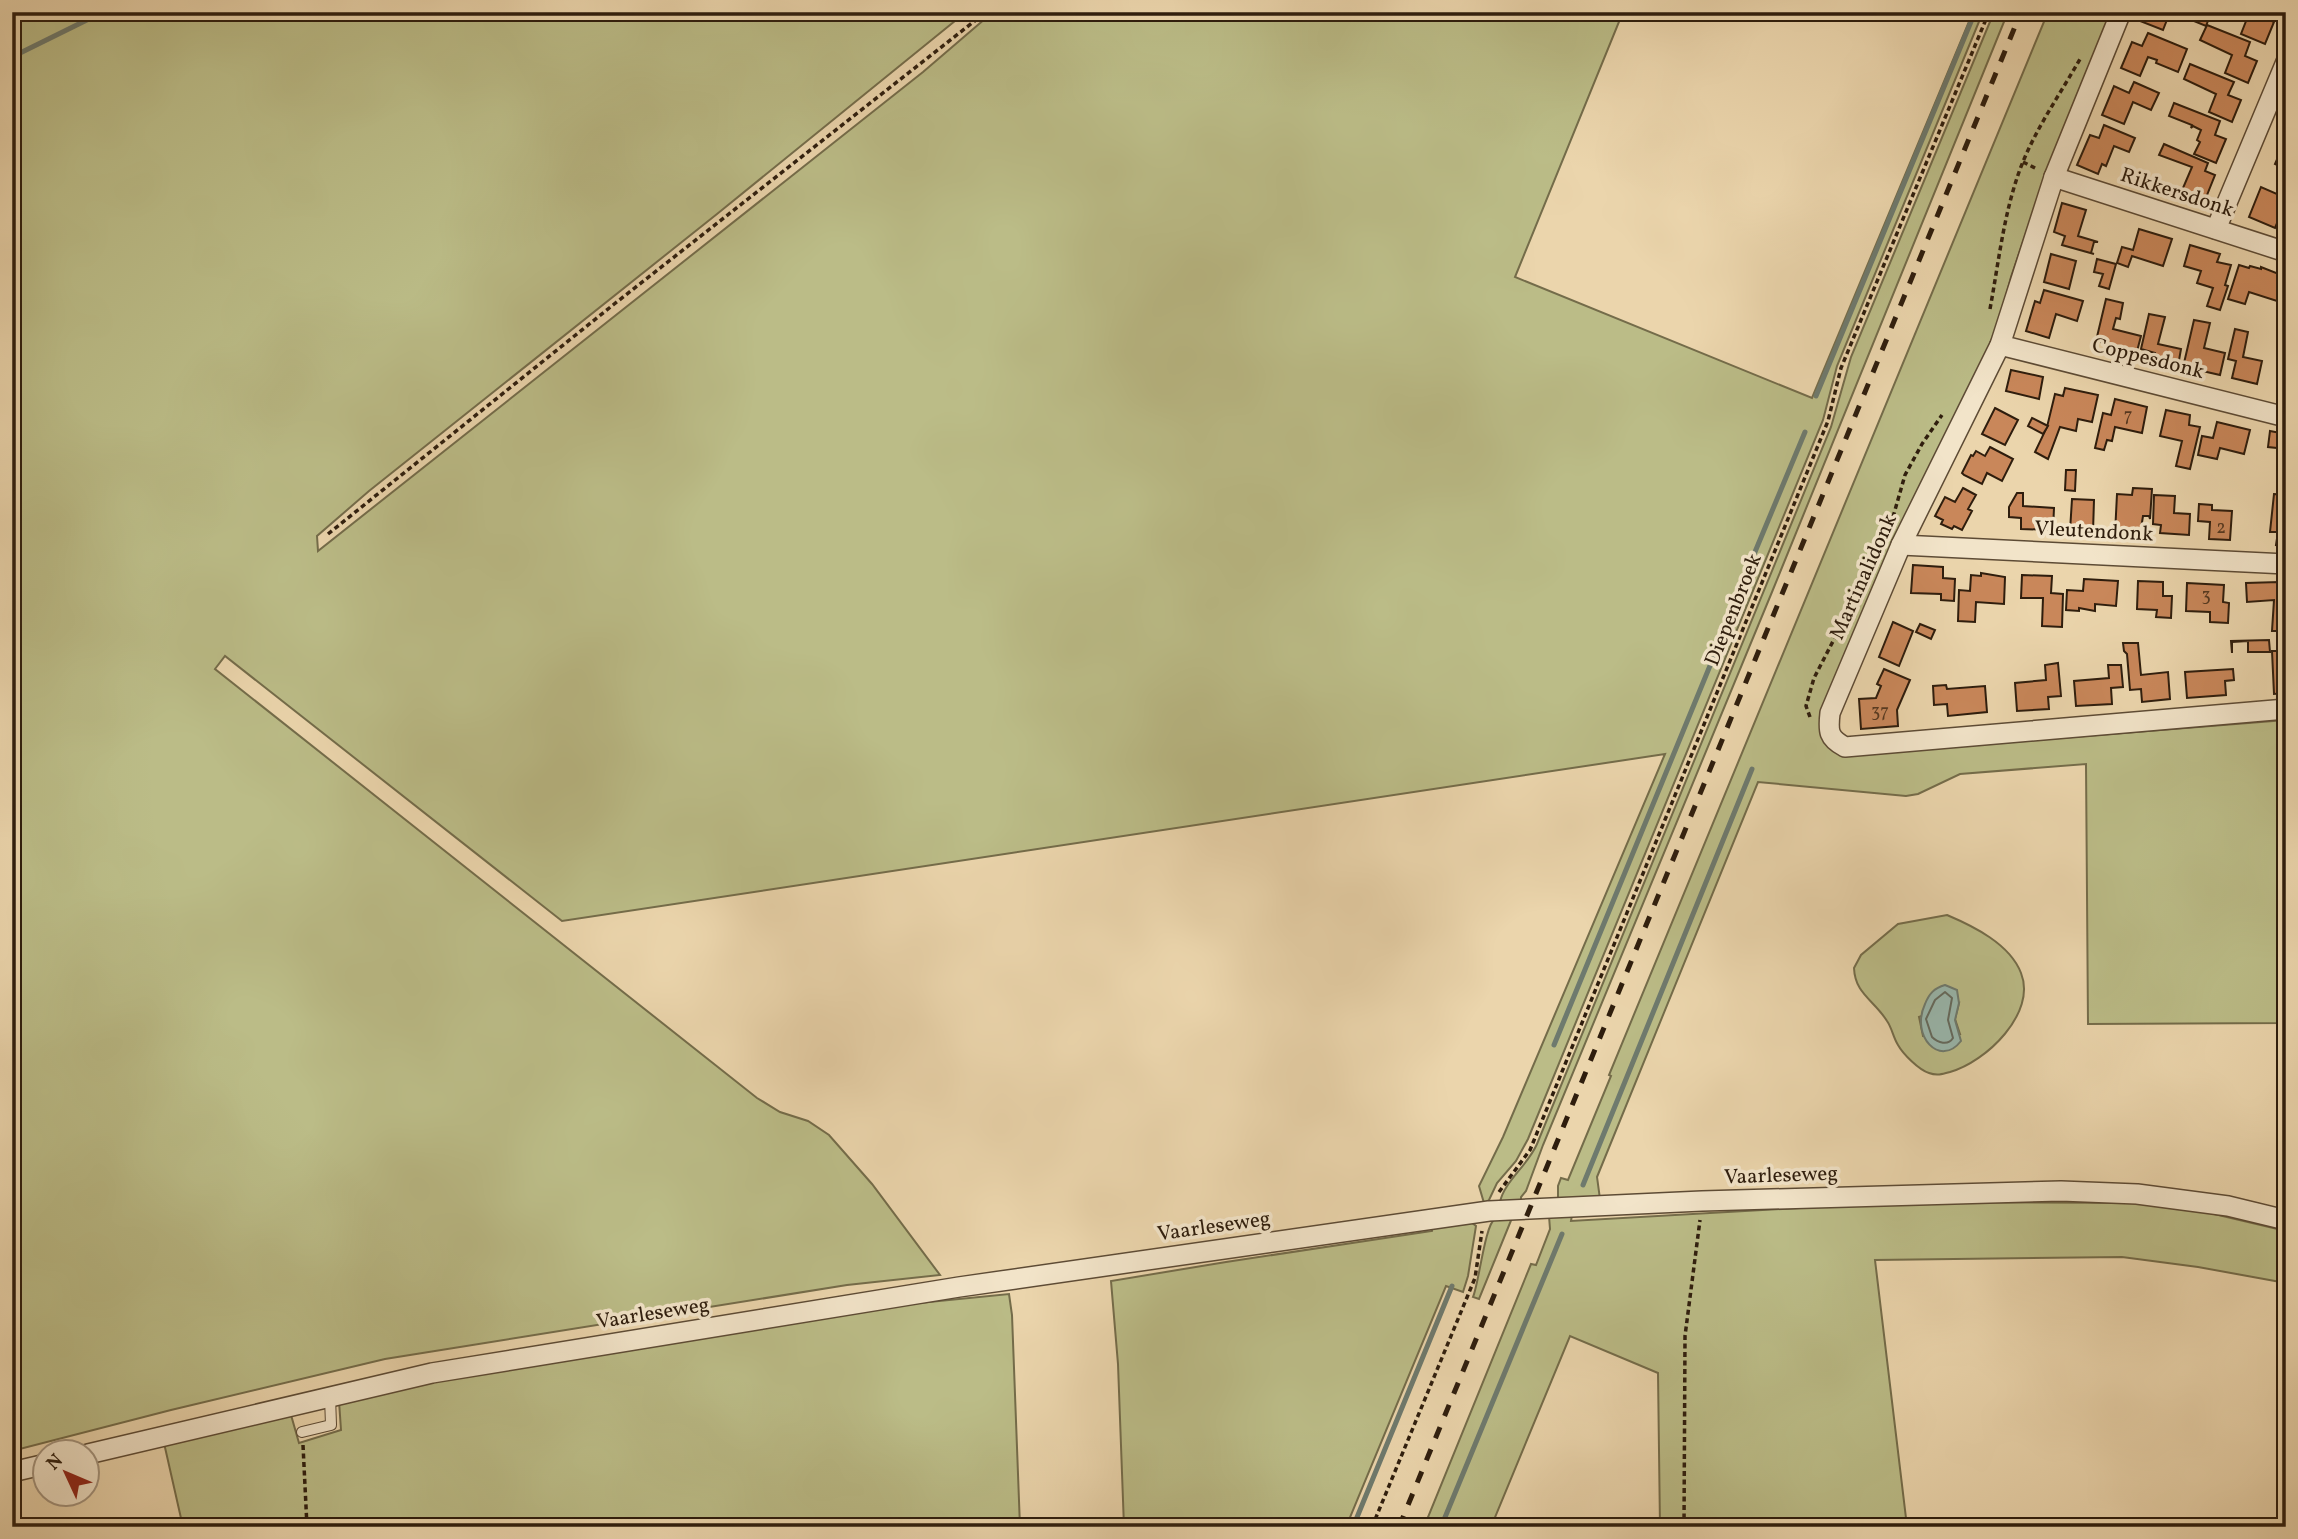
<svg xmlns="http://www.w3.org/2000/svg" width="2298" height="1539" font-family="Vollkorn,serif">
	<rect width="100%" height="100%" fill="#ebd5ac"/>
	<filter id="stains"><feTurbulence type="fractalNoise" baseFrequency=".00286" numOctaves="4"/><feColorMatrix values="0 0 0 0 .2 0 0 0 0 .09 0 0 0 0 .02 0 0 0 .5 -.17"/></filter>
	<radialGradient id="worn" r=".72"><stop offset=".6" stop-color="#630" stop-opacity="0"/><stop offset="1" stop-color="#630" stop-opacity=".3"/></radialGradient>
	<g fill="#bbbc87" stroke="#746c4a" stroke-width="2" fill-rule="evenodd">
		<polygon points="26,12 966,12 717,214 369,491 317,536 318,551 923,72 993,12 1623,12 1515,277 1812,398 1973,12 1983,12 1837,366 1823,420 1528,1139 1516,1161 1497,1183 1489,1200 1484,1203 1479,1186 1503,1137 1665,754 562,921 225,656 215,669 757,1098 780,1112 808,1121 829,1135 872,1184 940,1275 847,1285 385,1359 171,1410 12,1451 12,17"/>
		<path d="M1994 12H2008L1772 592 1543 1145 1526 1191 1521 1197V1202H1500C1504 1182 1528 1165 1537 1144L1831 427 1851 357Z"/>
		<polygon points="2048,12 2111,12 2050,163 2011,277 1997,330 1872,589 1825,711 1825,739 1961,746 2286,720 2286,1023 2088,1024 2086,764 1960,774 1918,794 1906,796 1758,782 1597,1177 1600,1199 1558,1201 1558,1186 1561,1178 1568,1180 1611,1076 1609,1075"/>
		<path d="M1947 915C1973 926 2010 944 2021 973 2037 1013 1986 1062 1950 1072 1943 1074 1937 1076 1929 1073 1919 1070 1903 1054 1898 1045 1893 1037 1892 1028 1887 1021 1874 1000 1855 994 1854 968L1861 955 1898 924ZM1959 1003 1955 1019 1960 1034 1923 1036 1919 1017Z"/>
		<polygon points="1903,1202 2146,1203 2193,1209 2286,1231 2286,1283 2198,1267 2122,1257 1875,1260 1906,1518 1915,1527 1660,1527 1658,1373 1570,1336 1491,1527 1424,1527 1531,1264 1536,1265 1550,1229 1549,1216 1572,1215 1571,1221"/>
		<path d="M1512 1218 1479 1299 1473 1297C1479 1283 1485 1224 1495 1219 1499 1217 1507 1218 1512 1218Z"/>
		<polygon points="1471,1222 1476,1226 1468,1276 1463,1292 1446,1286 1346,1527 1124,1527 1118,1364 1111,1281 1226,1262 1432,1231 1432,1225"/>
		<polygon points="1009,1294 1012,1315 1020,1527 183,1527 164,1443 291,1415 299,1443 341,1430 339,1401 421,1383 899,1305"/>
	</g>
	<path fill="#99b8ae" stroke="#6e7a6e" stroke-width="2" d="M1945 985 1957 990 1959 1003 1955 1020 1961 1041C1940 1068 1910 1036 1925 1004 1929 994 1934 988 1945 985Z"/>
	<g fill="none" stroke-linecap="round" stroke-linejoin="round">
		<path stroke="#646a5e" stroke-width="2" d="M1945 992 1952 998 1948 1020 1953 1038C1948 1046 1938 1043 1932 1037L1926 1019 1935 1000Z"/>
		<g stroke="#6e7a6e" stroke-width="5">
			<polyline points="12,57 103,12"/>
			<polyline points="1816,396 1975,12"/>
			<polyline points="1722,631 1805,432"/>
			<polyline points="1554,1045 1714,656"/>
			<polyline points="1583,1185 1752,769"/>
			<polyline points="1353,1527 1452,1286"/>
			<polyline points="1441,1527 1562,1234"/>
		</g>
	</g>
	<g fill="#c9875a" stroke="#2e1d0d" stroke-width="2">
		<polygon points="2144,12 2170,12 2163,30 2140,21"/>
		<polygon points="2172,12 2210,12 2211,13 2206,26"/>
		<polygon points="2239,12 2262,12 2261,16 2274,22 2265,44 2241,34 2248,16"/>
		<polygon points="2207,25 2250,42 2245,56 2257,61 2248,83 2225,73 2232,55 2200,40"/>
		<polygon points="2148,33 2187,49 2178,72 2156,63 2157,60 2148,57 2140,76 2121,68 2132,42 2142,46"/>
		<polygon points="2190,64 2234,82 2228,95 2241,100 2232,122 2209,112 2216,94 2184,79"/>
		<polygon points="2134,82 2159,93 2151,110 2133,102 2124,124 2102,115 2114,86 2129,93"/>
		<polygon points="2174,103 2220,121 2215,135 2226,139 2216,163 2194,154 2200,142 2197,140 2201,130 2193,126 2191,128 2192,125 2169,116"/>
		<polygon points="2104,125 2135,138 2129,152 2114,146 2106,166 2102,164 2098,174 2077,165 2090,135 2099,138"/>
		<polygon points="2286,139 2286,169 2275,164"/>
		<polygon points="2164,144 2208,163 2205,171 2215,175 2203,205 2180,195 2192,167 2159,155"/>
		<polygon points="2284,182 2286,202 2275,228 2249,217 2261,187 2279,195"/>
		<polygon points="2062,203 2086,210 2078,236 2098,242 2094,242 2091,253 2094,254 2062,245 2065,236 2054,232"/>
		<polygon points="2139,229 2172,239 2163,266 2132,256 2128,267 2117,263 2122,247 2133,250"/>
		<polygon points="2190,245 2220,254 2217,262 2231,265 2225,285 2228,286 2220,310 2207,306 2213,288 2197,283 2201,271 2184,266"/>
		<polygon points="2051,254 2076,261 2069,289 2044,282"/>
		<polygon points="2097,259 2116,264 2109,289 2099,286 2103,274 2094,272"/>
		<polygon points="2239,265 2249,268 2250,266 2261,269 2261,267 2284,276 2277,301 2249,292 2245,304 2228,299"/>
		<polygon points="2044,290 2083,301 2077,321 2056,314 2049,338 2026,331 2035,301 2040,303"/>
		<polygon points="2106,299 2123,303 2120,319 2116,318 2113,329 2141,336 2136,355 2111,350 2113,345 2096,341"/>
		<polygon points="2149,314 2165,317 2158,344 2181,349 2178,366 2154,360 2155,353 2141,349"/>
		<polygon points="2194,320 2210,323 2204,348 2225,353 2220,375 2198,370 2199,367 2184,363"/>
		<polygon points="2235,329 2248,332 2243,357 2262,361 2257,384 2232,378 2236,361 2228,359"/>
		<polygon points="2011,370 2043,377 2039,399 2006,391"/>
		<polygon points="2065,388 2098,395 2092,422 2078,419 2076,431 2060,427 2048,459 2035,452 2047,427 2055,394 2063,396"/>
		<polygon points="2115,399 2147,407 2142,433 2115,427 2112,441 2107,440 2104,450 2095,448 2103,413 2111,415"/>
		<polygon points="1995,408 2018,420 2005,445 1982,434"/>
		<polygon points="2166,410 2190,415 2189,425 2200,427 2190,469 2176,466 2182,441 2160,436"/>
		<polygon points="2032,418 2048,426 2043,434 2028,426"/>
		<polygon points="2217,422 2250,430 2244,454 2220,448 2217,459 2198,455 2202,436 2213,438"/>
		<polygon points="2270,431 2286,434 2286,449 2268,447"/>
		<polygon points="1990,447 2013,459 2002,481 1987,473 1982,484 1964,475 1962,473 1971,455 1973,456 1976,451 1985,456"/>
		<polygon points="2066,470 2076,470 2075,491 2065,490"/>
		<polygon points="1963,488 1976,495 1968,509 1972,511 1962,530 1954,526 1952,529 1941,524 1943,520 1935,516 1945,497 1955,502"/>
		<polygon points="2133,488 2152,489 2150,519 2149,516 2143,516 2140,535 2115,534 2117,494 2132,495"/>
		<polygon points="2017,493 2023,493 2023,506 2054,508 2053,530 2021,529 2021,518 2009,517 2009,507"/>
		<polygon points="2274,494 2286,495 2286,546 2276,545 2278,532 2270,532"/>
		<polygon points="2154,495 2175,496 2174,513 2190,514 2189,535 2160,533 2161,525 2153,524"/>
		<polygon points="2072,499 2094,500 2093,532 2070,531"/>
		<polygon points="2199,504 2212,505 2212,510 2232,511 2230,540 2209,539 2210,522 2198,521"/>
		<polygon points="1913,565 1943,567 1943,578 1955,579 1954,601 1941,600 1941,594 1911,593"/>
		<polygon points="1981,573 2005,577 2004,604 1976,602 1975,622 1958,621 1959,590 1970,591 1971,575 1981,576"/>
		<polygon points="2022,575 2052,576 2051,593 2063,594 2062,627 2042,626 2043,598 2021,598"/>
		<polygon points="2084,579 2118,581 2116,606 2095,604 2095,611 2079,608 2079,611 2066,610 2067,590 2083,591"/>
		<polygon points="2138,581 2163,582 2163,596 2172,596 2171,618 2156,617 2157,610 2137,609"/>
		<polygon points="2279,582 2280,592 2286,591 2286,631 2272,631 2274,600 2247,602 2246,583"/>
		<polygon points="2187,583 2224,585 2223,602 2229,603 2228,623 2210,622 2210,612 2186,611"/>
		<polygon points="1893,622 1913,631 1899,666 1879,657"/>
		<polygon points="1920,624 1935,630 1931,639 1916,632"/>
		<polygon points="2269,640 2270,652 2248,652 2248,641 2232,642 2232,653 2231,641"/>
		<polygon points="2123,643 2138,643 2141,675 2168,672 2170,699 2142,702 2141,689 2130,690 2127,654 2124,651"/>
		<polygon points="2272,651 2286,651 2286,693 2274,694"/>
		<polygon points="2058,663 2061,696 2048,697 2049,709 2017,711 2015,683 2046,680 2045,665"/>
		<polygon points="2108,665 2121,665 2123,687 2111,688 2112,704 2076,706 2074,681 2109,678"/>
		<polygon points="1884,669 1910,680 1897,710 1898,726 1861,729 1859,699 1876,698 1881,686 1877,684"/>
		<polygon points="2233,669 2234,680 2225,681 2226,695 2187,698 2185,672"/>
		<polygon points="1946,685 1947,689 1985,686 1987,712 1948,716 1947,704 1934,705 1933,686"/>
	</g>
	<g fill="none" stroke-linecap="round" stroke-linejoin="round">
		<g stroke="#5d4b35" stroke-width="12">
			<polyline id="lane" points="302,1432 331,1425 330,1397"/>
		</g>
		<g stroke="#5d4b35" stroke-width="22">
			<g id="street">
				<path d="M2121 12 2054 177 2000 345 1901 545 1830 713C1828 731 1828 738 1845 747L2286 709"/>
				<polyline points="2054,177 2286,252"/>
				<polyline points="2216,229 2286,62"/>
				<polyline points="2000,345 2286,417"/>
				<polyline points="1901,545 2286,564"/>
				<polyline points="88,1454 432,1373 959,1287 1489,1211 1702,1201 2061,1191 2137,1194 2228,1206 2286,1220"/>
				<polyline points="12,1472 46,1464"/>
			</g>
		</g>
		<g stroke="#2e1d0d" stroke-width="3.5" stroke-dasharray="5 3.5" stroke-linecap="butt">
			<polyline points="2023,162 2037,169"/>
			<path d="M1990 309C1998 266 2003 220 2017 178 2031 135 2058 98 2080 59"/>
			<polyline points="1893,517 1905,475 1922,444 1942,415"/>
			<polyline points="328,534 613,305 986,12"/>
			<polyline points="1810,717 1806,706 1814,678 1859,591"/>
			<polyline points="1499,1192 1530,1150 1828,421 1841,368 1989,12"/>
			<polyline points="303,1445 307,1527"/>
			<polyline points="1372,1527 1475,1278 1482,1231"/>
			<polyline points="1684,1527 1685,1336 1700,1220"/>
		</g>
		<use href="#lane" stroke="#f2e4c9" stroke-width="10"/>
		<use href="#street" stroke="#f2e4c9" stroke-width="19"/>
		<polyline stroke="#2e1d0d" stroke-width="5" stroke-dasharray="12 12" stroke-linecap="butt" points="1399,1527 2021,12"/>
	</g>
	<g text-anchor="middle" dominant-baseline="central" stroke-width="7" stroke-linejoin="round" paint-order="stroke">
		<g font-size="18" fill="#553820">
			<text x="2128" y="416">7</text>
			<text x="2221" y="528">2</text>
			<text x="2206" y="596">3</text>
			<text x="1880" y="712">37</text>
		</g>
		<g font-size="21" fill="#2e1d0d" stroke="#f2e4c9">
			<text transform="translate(2177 193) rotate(18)">Rikkersdonk</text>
			<text transform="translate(2148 359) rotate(14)">Coppesdonk</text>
			<text transform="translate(2094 532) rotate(3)">Vleutendonk</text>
			<text transform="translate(1864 577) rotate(-66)">Martinalidonk</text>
			<text transform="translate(1734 610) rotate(-68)">Diepenbroek</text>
			<text transform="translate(1781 1176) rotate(-2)">Vaarleseweg</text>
			<text transform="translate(1214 1227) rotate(-8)">Vaarleseweg</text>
			<text transform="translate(653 1314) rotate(-9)">Vaarleseweg</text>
		</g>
	</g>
	<rect width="2298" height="1539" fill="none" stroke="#ebd5ac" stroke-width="42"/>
	<rect x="14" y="14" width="2270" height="1511" fill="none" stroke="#2e1d0d" stroke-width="3.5"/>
	<rect x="21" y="21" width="2256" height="1497" fill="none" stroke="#2e1d0d" stroke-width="2"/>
	<g transform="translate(66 1473) rotate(314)"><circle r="33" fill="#f2e4c9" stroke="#a4947e" stroke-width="2"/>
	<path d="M0-5L12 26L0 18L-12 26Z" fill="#8f2418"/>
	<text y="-10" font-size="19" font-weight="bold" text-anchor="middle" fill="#2e1d0d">N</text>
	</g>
	<rect width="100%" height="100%" filter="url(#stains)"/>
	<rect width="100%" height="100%" fill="url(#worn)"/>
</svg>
